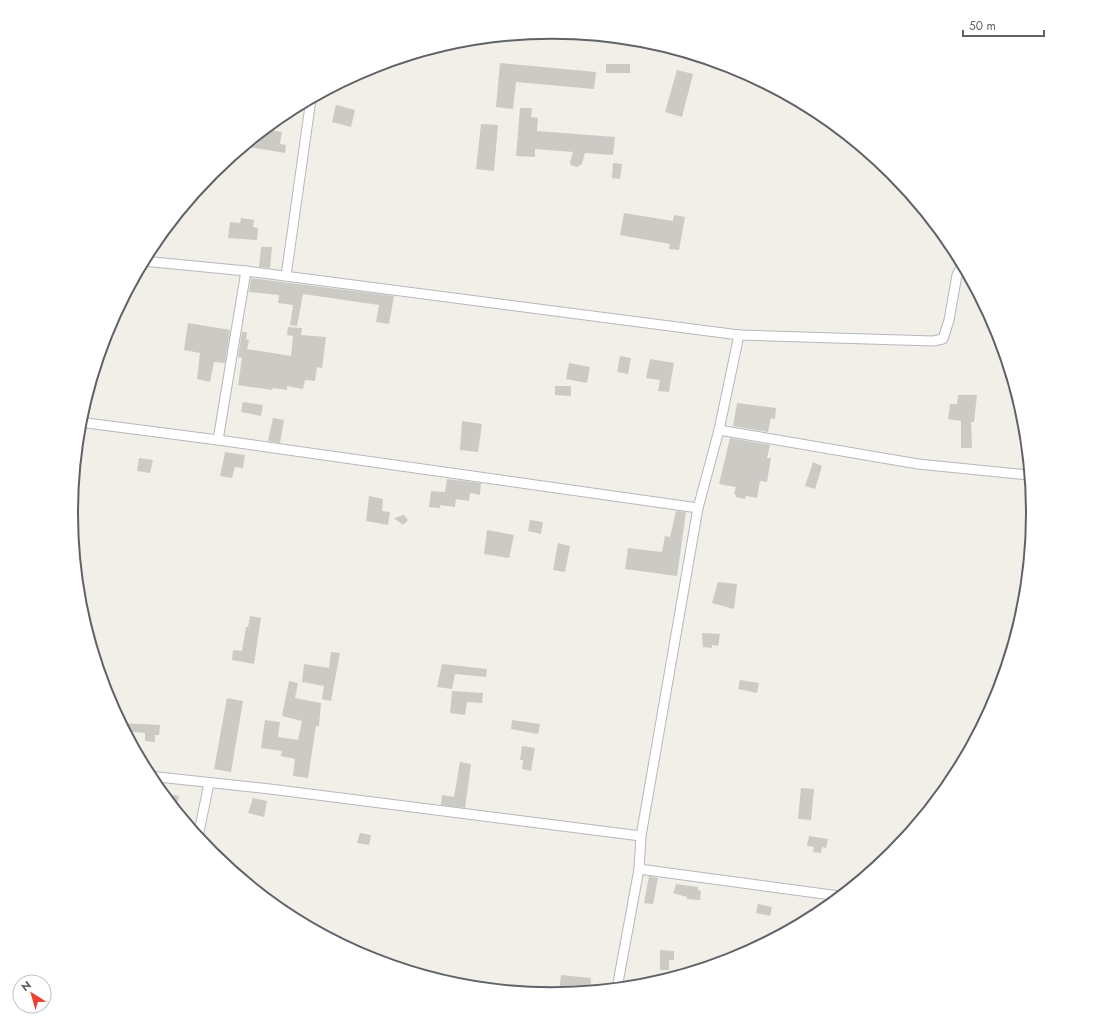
<svg xmlns="http://www.w3.org/2000/svg" width="1103" height="1026" font-family="Jost,sans-serif">
	<rect width="100%" height="100%" fill="#f1efe8"/>
	<g fill="#cccac5">
		<polygon points="500,63 596,72 594,89 516,82 513,109 496,107"/>
		<rect x="606" y="64" width="24" height="9"/>
		<polygon points="677,70 693,74 682,117 665,112"/>
		<polygon points="336,105 355,110 351,127 332,122"/>
		<polygon points="520,108 532,108 531,117 538,118 537,131 615,137 613,155 585,153 582,164 577,167 571,165 570,162 573,152 535,149 535,157 516,156"/>
		<polygon points="481,124 498,125 494,171 476,169"/>
		<polygon points="265,129 282,132 280,144 286,145 285,153 244,146"/>
		<polygon points="613,163 622,164 620,179 612,178"/>
		<polygon points="624,213 673,221 674,215 685,217 679,250 669,249 670,244 620,235"/>
		<polygon points="241,218 254,220 253,227 258,228 257,240 228,238 230,222 240,223"/>
		<polygon points="261,247 272,247 270,268 259,267"/>
		<polygon points="251,278 394,296 389,324 376,322 379,305 303,294 297,326 290,325 293,305 278,303 279,295 249,292"/>
		<polygon points="188,323 230,330 225,363 214,362 210,382 197,379 200,353 184,350"/>
		<polygon points="288,327 302,328 301,335 326,337 322,368 317,367 315,381 305,380 303,389 287,386 287,390 273,388 272,390 238,385 242,358 238,357 242,332 247,332 246,339 249,340 247,349 291,356 293,336 287,335"/>
		<polygon points="620,356 631,358 628,374 617,372"/>
		<polygon points="650,359 674,363 669,392 658,391 660,380 646,378"/>
		<polygon points="569,363 590,367 587,383 566,379"/>
		<polygon points="555,386 571,386 571,396 555,395"/>
		<polygon points="958,395 977,395 974,422 971,422 972,448 961,448 961,421 948,419 950,404 957,404"/>
		<polygon points="243,402 263,405 261,416 241,412"/>
		<polygon points="737,403 776,408 775,419 771,418 768,432 733,426"/>
		<polygon points="273,418 284,420 280,443 268,441"/>
		<polygon points="462,421 482,424 478,452 460,450"/>
		<polygon points="730,438 770,445 767,458 771,458 767,482 760,481 757,498 746,496 745,499 736,497 736,495 734,494 736,487 719,484"/>
		<polygon points="225,452 245,455 243,468 235,467 232,478 220,476"/>
		<polygon points="139,458 153,460 150,473 137,471"/>
		<polygon points="813,462 822,466 815,489 805,486"/>
		<polygon points="447,479 481,483 480,495 470,493 469,501 456,499 455,507 440,505 440,508 429,507 431,491 445,492"/>
		<polygon points="369,496 383,499 382,511 390,512 388,525 366,521"/>
		<polygon points="676,511 686,512 677,576 625,569 628,548 662,552 665,536 670,537"/>
		<polygon points="404,515 408,520 403,525 394,518"/>
		<polygon points="530,520 543,522 541,534 528,531"/>
		<polygon points="487,530 514,535 509,558 484,554"/>
		<polygon points="558,543 570,546 565,572 553,570"/>
		<polygon points="718,582 737,584 734,609 712,603"/>
		<polygon points="250,616 261,618 254,664 232,660 233,650 242,651 246,627 248,627"/>
		<polygon points="702,633 720,634 718,646 712,645 712,648 703,647"/>
		<polygon points="331,652 340,653 331,701 322,699 324,686 302,682 304,664 329,668"/>
		<polygon points="442,664 487,669 486,677 455,674 452,689 437,687"/>
		<polygon points="740,680 759,683 757,693 738,689"/>
		<polygon points="289,681 298,683 295,698 321,703 319,726 316,726 308,778 293,776 295,759 281,756 282,751 261,748 265,720 280,722 278,737 298,740 302,721 282,716"/>
		<polygon points="452,691 483,693 482,703 467,702 465,715 450,713"/>
		<polygon points="227,698 243,701 231,772 214,769"/>
		<polygon points="512,720 540,724 538,734 511,729"/>
		<polygon points="121,723 160,725 159,735 155,735 155,742 145,741 145,733 125,731"/>
		<polygon points="522,746 535,748 531,771 522,769 523,760 520,760"/>
		<polygon points="460,762 471,764 465,808 441,805 442,795 454,797"/>
		<polygon points="801,788 814,789 811,820 798,819"/>
		<polygon points="162,793 179,796 176,810 169,802"/>
		<polygon points="253,798 267,801 264,817 248,813"/>
		<polygon points="360,833 371,835 369,845 357,843"/>
		<polygon points="809,836 828,839 826,848 822,847 821,853 813,852 814,847 807,846"/>
		<polygon points="649,876 658,878 653,904 644,903"/>
		<polygon points="676,884 698,887 698,890 701,891 700,900 687,899 687,897 673,893"/>
		<polygon points="758,904 772,907 770,916 756,913"/>
		<polygon points="660,950 674,951 674,960 669,960 669,970 660,970"/>
		<polygon points="561,975 591,978 590,990 559,993"/>
	</g>
	<g fill="none" stroke-linecap="round" stroke-linejoin="round">
		<g stroke="#b5b8bc" stroke-width="11">
			<g id="street">
				<polyline points="143,261 246,271 739,335 719,430 698,508 641,836 639,869 617,988"/>
				<polyline points="286,276 311,99"/>
				<polyline points="739,335 933,341 943,339 949,320 957,275 962,266"/>
				<polyline points="79,422 218,440 698,508"/>
				<polyline points="719,430 918,464 1029,475"/>
				<polyline points="218,440 246,271"/>
				<polyline points="149,776 270,789 641,836"/>
				<polyline points="198,837 209,783"/>
				<polyline points="639,869 839,896"/>
			</g>
		</g>
		<use href="#street" stroke="#fff" stroke-width="9"/>
	</g>
	<path d="M0 0H1103V1026H0ZM78 513a474 474 0 1 1 948 0a474 474 0 1 1-948 0Z" fill="#fff" fill-rule="evenodd"/>
	<path fill="none" stroke="#5f6368" stroke-width="2" d="M78 513a474 474 0 1 1 948 0a474 474 0 1 1-948 0Z"/>
	<g transform="translate(32 994) rotate(323)"><circle r="19" fill="#ffffff" stroke="#bfc1c3"/>
	<path d="M0-3L7 15L0 10L-7 15Z" fill="#ea4335"/>
	<text y="-6" font-size="11" font-weight="bold" text-anchor="middle" fill="#5f6368">N</text>
	</g>
	<path d="M963 30v6h81v-6" fill="none" stroke="#5f6368" stroke-width="2"/>
	<text x="969" y="30" font-size="12" fill="#5f6368" stroke="#ffffff" stroke-width="3" paint-order="stroke">50 m</text>
</svg>
